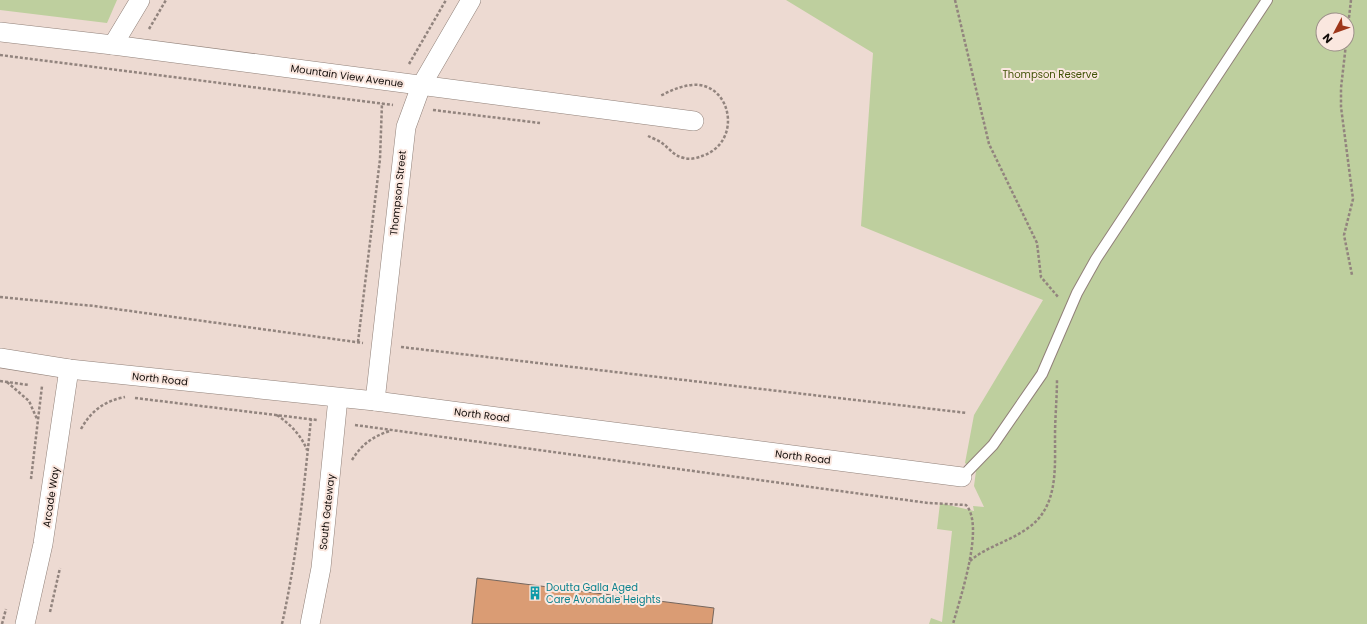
<svg xmlns="http://www.w3.org/2000/svg" width="1367" height="624" font-family="Poppins,sans-serif">
	<rect width="100%" height="100%" fill="#eddad2"/>
	<g fill="#becf9e" fill-rule="evenodd">
		<polygon points="0,0 117,0 107,23 0,10"/>
		<path d="M786 0H1367V624H929L931 618 942 622 952 531 937 529 940 503 974 511 973 506 984 507 974 486 976 471 965 463 974 415 1043 300 861 226 873 53ZM1323 20H1347V44H1323Z"/>
	</g>
	<polygon fill="#da9c74" stroke="#75665d" points="477,578 714,608 712,624 472,624"/>
	<g fill="none" stroke-linecap="round" stroke-linejoin="round">
		<g stroke="#918179" stroke-width="12">
			<polyline id="service" points="962,477 993,445 1042,374 1077,293 1096,259 1267,0"/>
		</g>
		<g stroke="#918179" stroke-width="20">
			<g id="minor">
				<polyline points="0,32 113,45 694,121"/>
				<polyline points="113,45 140,0"/>
				<polyline points="0,358 69,369 375,401 962,477"/>
				<polyline points="375,401 406,127 421,86 471,0"/>
				<polyline points="25,624 43,544 69,369"/>
				<polyline points="310,624 321,568 338,398"/>
			</g>
		</g>
		<g stroke="#92847e" stroke-width="2.5" stroke-dasharray="3 2" stroke-linecap="butt">
			<polyline points="955,0 989,144 1037,243 1041,277 1059,298"/>
			<polyline points="1351,0 1341,88 1341,107 1353,199 1344,235 1352,275"/>
			<polyline points="149,29 166,0"/>
			<polyline points="0,55 393,105"/>
			<polyline points="409,64 446,0"/>
			<polyline points="433,110 540,123"/>
			<path d="M648 136C652 138 658 140 662 143 670 149 674 156 684 158 690 160 697 158 702 156 744 142 731 81 692 85 680 86 670 91 660 96"/>
			<polyline points="0,297 94,306 363,343"/>
			<polyline points="358,342 380,159 382,103"/>
			<polyline points="401,347 967,413"/>
			<polyline points="0,381 29,385"/>
			<polyline points="7,382 29,401 37,419"/>
			<polyline points="135,398 317,420"/>
			<path d="M277 415C291 425 301 435 307 450"/>
			<path d="M355 425 928 503 966 505C985 526 960 598 953 624"/>
			<path d="M81 429C91 411 104 401 125 397"/>
			<path d="M352 460C361 445 373 436 390 431"/>
			<polyline points="31,479 42,386"/>
			<path d="M970 561C987 546 1009 542 1028 528 1058 507 1055 470 1055 437 1055 417 1057 398 1057 379"/>
			<polyline points="50,612 60,568"/>
			<polyline points="2,624 6,609"/>
			<path d="M282 624C297 556 304 488 311 419"/>
		</g>
		<use href="#service" stroke="#fff" stroke-width="10"/>
		<use href="#minor" stroke="#fff" stroke-width="19"/>
	</g>
	<defs>
		<g id="building-bare" transform="scale(1.08)"><path d="M-4-6H4V6H1V3H-1V6H-4ZM-2.5-4.3h1.7v1.8h-1.7ZM.8-4.3h1.7v1.8H.8ZM-2.5-1h1.7V.8h-1.7ZM.8-1h1.7V.8H.8Z" fill="#0f9aa8" stroke="#fae7df" stroke-width="2.5" paint-order="stroke"/></g>
	</defs>
	<g fill-rule="evenodd">
		<use href="#building-bare" x="535" y="593"/>
	</g>
	<g text-anchor="middle" dominant-baseline="central" stroke-width="4" stroke-linejoin="round" paint-order="stroke">
		<g font-size="10" fill="#435409" stroke="#fae7df">
			<text x="1050" y="74">Thompson Reserve</text>
		</g>
		<g font-size="10" fill="#100a07" stroke="#fae7df">
			<text transform="translate(347 76) rotate(8)">Mountain View Avenue</text>
			<text transform="translate(398 193) rotate(-84)">Thompson Street</text>
			<text transform="translate(160 379) rotate(6)">North Road</text>
			<text transform="translate(482 415) rotate(7)">North Road</text>
			<text transform="translate(803 457) rotate(7)">North Road</text>
			<text transform="translate(51 497) rotate(-81)">Arcade Way</text>
			<text transform="translate(327 512) rotate(-84)">South Gateway</text>
		</g>
		<g font-size="10" fill="#0d838f" stroke="#fae7df" text-anchor="start">
			<text x="546" y="587">Doutta Galla Aged<tspan x="546" dy="12">Care Avondale Heights</tspan></text>
		</g>
	</g>
	<g transform="translate(1335 32) rotate(229)"><circle r="19" fill="#fae7df" stroke="#9c8f89"/>
	<path d="M0-3L7 15L0 10L-7 15Z" fill="#9e3619"/>
	<text y="-6" font-size="11" font-weight="bold" text-anchor="middle" fill="#100a07">N</text>
	</g>
</svg>
